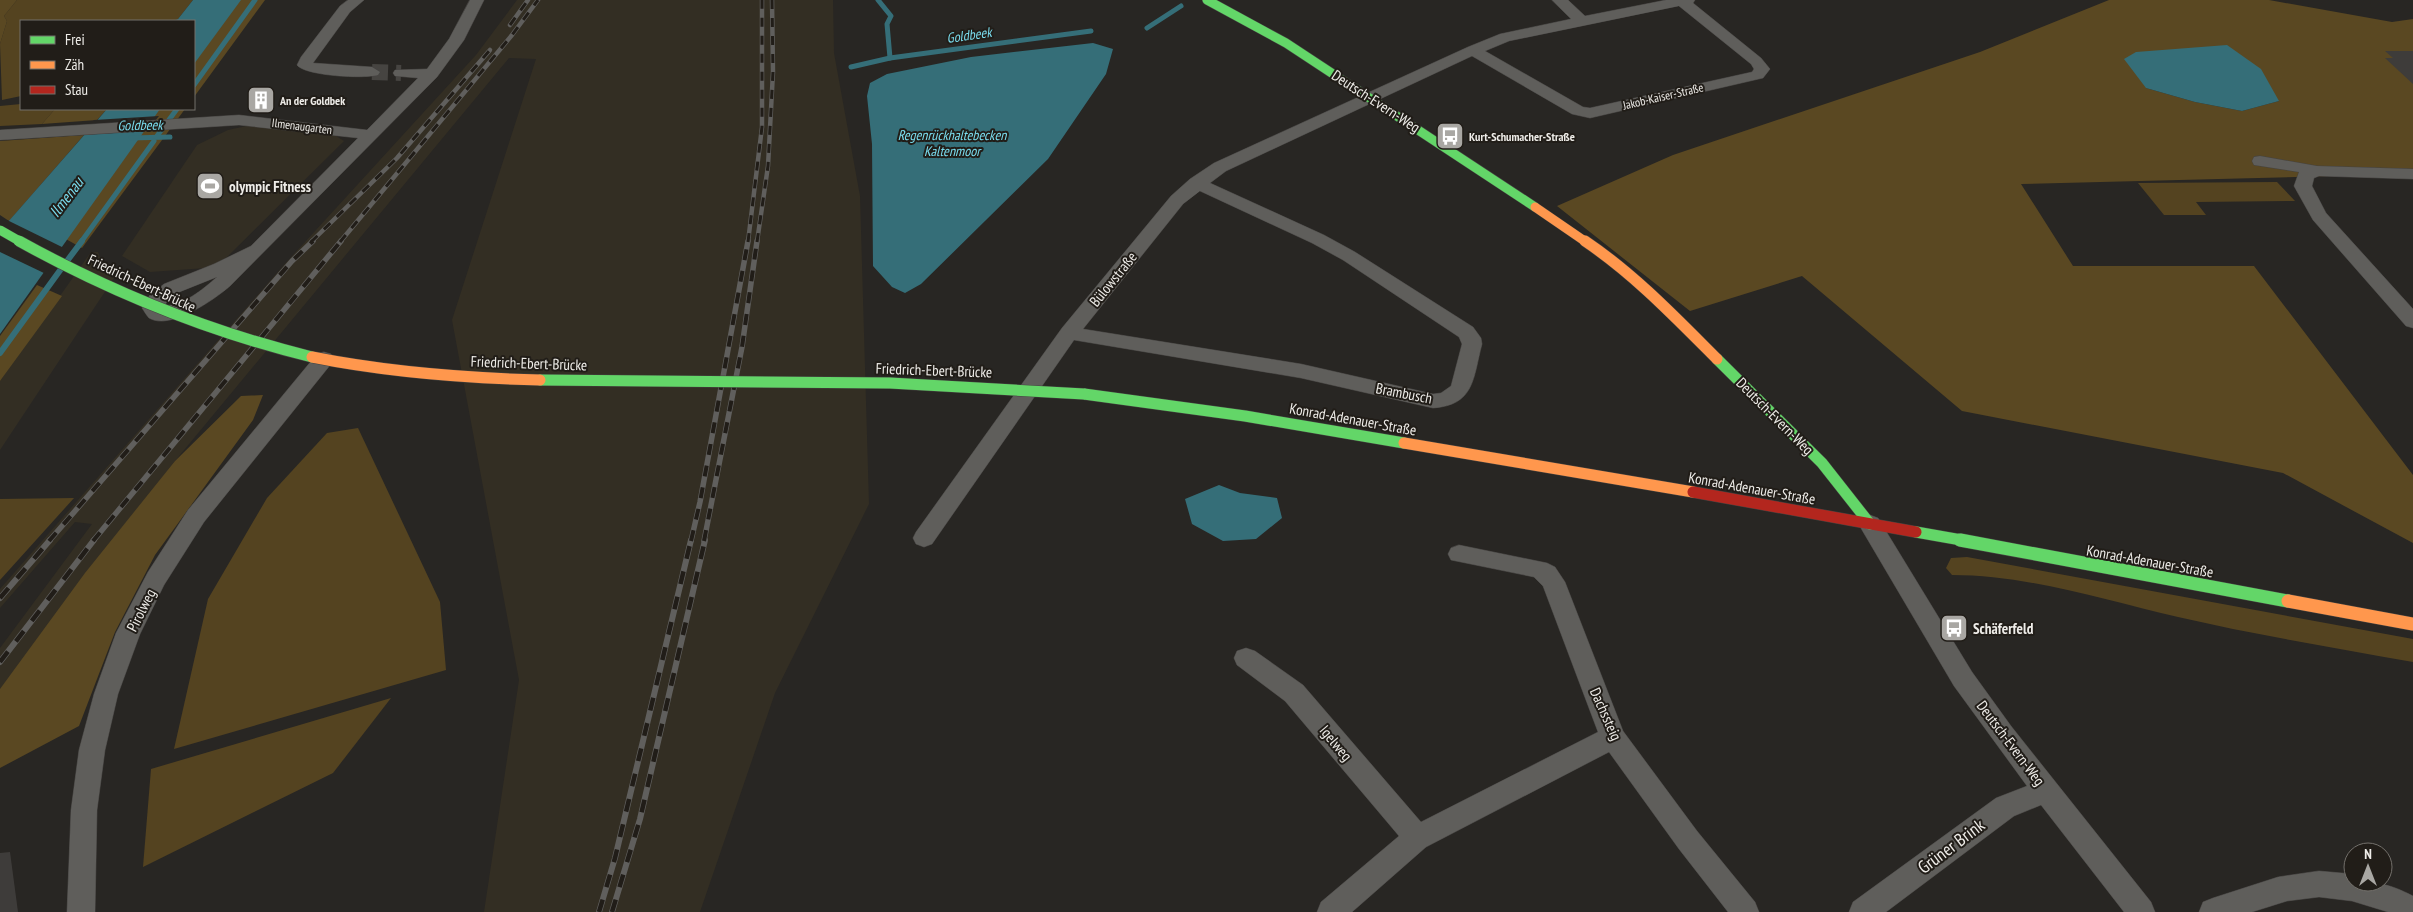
<svg xmlns="http://www.w3.org/2000/svg" width="2413" height="912" font-family="'PT Sans Narrow',sans-serif">
	<rect width="100%" height="100%" fill="#282623"/>
	<g fill="#332e23">
		<polygon points="517,0 833,0 834,53 860,196 869,504 775,693 700,912 484,912 519,680 452,320 536,59 509,58 175,461 0,690 0,648 92,524 75,522 0,608 0,589 284,265 476,55"/>
		<polygon points="251,125 336,136 344,141 227,257 218,263 206,268 150,272 122,256 197,145 228,130"/>
		<polygon points="91,252 98,252 101,261 118,272 0,450 0,381"/>
	</g>
	<g fill="#544320">
		<polygon points="17,0 193,0 178,19 173,21 21,21 21,96 2,100 0,44 7,21 4,16"/>
		<polygon points="21,104 21,109 55,109 42,124 0,126 0,106"/>
		<polygon points="2277,182 2295,201 2196,202 2206,215 2164,215 2138,183"/>
		<polygon points="358,428 440,602 446,670 174,749 208,599 267,498 327,433"/>
		<polygon points="74,498 0,580 0,499"/>
		<path d="M1967 557 2413 639V662C2335 648 2256 635 2178 617 2104 600 2028 575 1952 575L1946 568 1951 558Z"/>
		<polygon points="391,698 333,773 143,867 151,769"/>
	</g>
	<g fill="#5a4822" fill-rule="evenodd">
		<polygon points="0,0 17,0 4,16 7,21 0,44"/>
		<polygon points="240,0 265,0 194,97 194,63"/>
		<path d="M2109 0H2269L2392 22 2413 19V174L2021 184 2073 266H2254L2413 475V543L2283 473 1962 411 1802 276 1690 311 1557 206 1673 155 1980 52ZM2146 88 2279 101 2242 111 2195 102Z"/>
		<polygon points="55,109 107,109 97,120 42,124"/>
		<polygon points="159,109 185,109 82,248 64,238"/>
		<polygon points="84,135 9,221 0,215 0,141"/>
		<polygon points="37,285 62,296 0,381 0,336"/>
		<polygon points="263,395 253,420 155,555 115,632 79,726 0,768 0,689 85,573 175,461 241,396"/>
	</g>
	<g fill="#356e78">
		<polygon points="193,0 241,0 194,64 194,21 173,21 178,19"/>
		<polygon points="1093,43 1113,49 1106,74 1048,159 921,284 905,293 892,287 873,266 872,144 867,96 870,83 887,74 971,57"/>
		<polygon points="2227,45 2261,69 2279,101 2242,111 2195,102 2146,88 2124,59 2136,52"/>
		<polygon points="107,109 160,109 0,334 0,231"/>
		<polygon points="1219,485 1240,493 1277,498 1282,518 1256,539 1223,541 1192,524 1185,499"/>
	</g>
	<g fill="#282623">
		<polygon points="159,116 147,131 81,135 94,120"/>
		<polygon points="7,220 64,248 46,274 0,252 0,227"/>
	</g>
	<g fill="none" stroke-linecap="round" stroke-linejoin="round">
		<g stroke="#356e78" stroke-width="5">
			<polyline points="878,0 891,16 887,24 890,58"/>
			<polyline points="1147,28 1181,6"/>
			<polyline points="851,67 890,58 1091,31"/>
			<polyline points="194,85 255,0"/>
			<polyline points="157,136 177,109"/>
			<polyline points="131,138 170,137"/>
			<polyline points="81,242 154,141"/>
		</g>
		<g stroke="#356e78" stroke-width="6">
			<polyline points="67,261 82,241"/>
			<polyline points="0,353 61,269"/>
		</g>
	</g>
	<g fill="#3e3c3a">
		<polygon points="2385,51 2413,51 2413,84 2385,58 2393,58"/>
		<polygon points="10,852 18,912 0,912 0,853"/>
	</g>
	<g fill="none" stroke-linecap="round" stroke-linejoin="round">
		<polyline stroke="#464441" stroke-width="16" stroke-dasharray="16 8" stroke-linecap="butt" points="372,72 401,73"/>
		<g stroke="#454341" stroke-width="1">
			<g id="street">
				<path d="M348 0H364L350 12 313 63 372 67 380 72 378 75C364 79 305 76 297 65L301 57 340 6Z"/>
				<path d="M470 0H484L464 40 437 77 230 286C215 299 170 331 149 318 147 316 144 311 142 308L150 295 164 284 214 264 251 246 358 138 239 125 0 140V130L239 115 367 130 418 78 395 76 393 73 395 70 427 69 449 39ZM217 277C201 291 184 305 163 306L177 293Z"/>
				<path d="M1552 0H1568L1585 16 1666 0H1695L1693 3 1761 58 1770 69 1763 78 1590 118 1572 114 1472 56 1226 171 1210 183 1324 235 1355 252 1473 327 1481 338 1482 344C1473 378 1475 405 1433 408L1301 378 1074 340 932 544 924 547 916 544 913 538 916 532 1062 328 1171 196 1190 179 1214 163 1468 47 1500 34 1571 19ZM1679 6 1751 64 1754 69 1752 72 1590 108 1583 107 1485 51 1509 41ZM1200 191 1312 243 1343 260 1459 337 1462 344 1451 386 1441 393 1433 394 1301 364 1083 329 1183 204Z"/>
				<polygon points="2260,156 2317,166 2413,169 2413,179 2319,176 2314,178 2312,186 2326,213 2413,309 2413,328 2406,326 2313,220 2294,186 2299,172 2254,165 2252,161 2254,157"/>
				<polygon points="324,352 331,354 334,359 331,364 204,522 164,585 140,634 118,694 105,750 97,810 95,912 67,912 71,810 79,750 94,694 116,633 148,572 188,510 317,354"/>
				<polygon points="1870,515 1878,518 1972,672 2011,726 2151,902 2155,912 2124,912 2041,805 2014,816 1886,912 1849,912 1853,902 1996,798 2027,786 1954,686 1862,530 1859,524 1862,518"/>
				<polygon points="1459,545 1547,563 1555,567 1565,582 1623,731 1697,831 1755,902 1759,912 1728,912 1679,849 1609,752 1426,847 1352,912 1317,912 1321,902 1399,836 1285,701 1237,665 1234,658 1237,651 1246,648 1255,651 1303,685 1421,822 1598,732 1543,586 1534,577 1451,560 1448,554 1451,548"/>
				<path d="M2319 871 2353 874V882C2378 882 2390 884 2413 896V912H2388L2352 901 2319 897 2287 901 2252 912H2199L2203 902 2213 898 2278 877Z"/>
			</g>
		</g>
		<g stroke="#454341" stroke-width="10">
			<polyline id="fast-far2" points="1207,0 1286,43 1535,207"/>
		</g>
		<g stroke="#454341" stroke-width="12">
			<g id="fast-far1">
				<polyline points="1717,359 1822,463 1870,524"/>
				<polyline points="1084,394 1245,416 1404,443"/>
				<polyline points="1916,532 1967,541"/>
			</g>
		</g>
		<g stroke="#454341" stroke-width="14">
			<polyline id="fast" points="1960,540 2288,601"/>
		</g>
		<g stroke="#454341" stroke-width="10">
			<polyline id="slow-far2" points="1535,207 1586,242"/>
		</g>
		<g stroke="#454341" stroke-width="12">
			<g id="slow-far1">
				<path d="M1585 241C1634 274 1675 317 1717 359"/>
				<polyline points="1404,443 1693,492"/>
			</g>
		</g>
		<g stroke="#454341" stroke-width="14">
			<polyline id="slow" points="2288,601 2413,624"/>
		</g>
		<g stroke="#454341" stroke-width="12">
			<polyline id="jam" points="1693,492 1916,532"/>
		</g>
		<use href="#street" fill="#5f5e5b" fill-rule="evenodd"/>
		<use href="#fast-far2" stroke="#63d668" stroke-width="9"/>
		<use href="#fast-far1" stroke="#63d668" stroke-width="11"/>
		<use href="#fast" stroke="#63d668" stroke-width="13"/>
		<use href="#slow-far2" stroke="#ff974d" stroke-width="9"/>
		<use href="#slow-far1" stroke="#ff974d" stroke-width="11"/>
		<use href="#slow" stroke="#ff974d" stroke-width="13"/>
		<use href="#jam" stroke="#b3261e" stroke-width="11"/>
		<g stroke="#605f5d" stroke-width="4.5">
			<g id="rail-far2">
				<polyline points="510,25 528,0"/>
				<polyline points="311,242 397,158 490,50"/>
				<polyline points="340,242 512,35 538,0"/>
				<polyline points="748,242 762,127 762,0"/>
				<polyline points="757,242 768,166 773,72 772,0"/>
			</g>
		</g>
		<g stroke="#605f5d" stroke-width="5.5">
			<g id="rail-far1">
				<polyline points="49,541 292,261 313,241"/>
				<polyline points="93,541 341,241"/>
				<polyline points="691,541 700,502 748,241"/>
				<polyline points="704,541 742,347 757,241"/>
			</g>
		</g>
		<g stroke="#605f5d" stroke-width="6">
			<g id="rail">
				<polyline points="0,598 50,540"/>
				<polyline points="0,662 94,540"/>
				<polyline points="599,912 615,858 691,540"/>
				<polyline points="612,912 640,819 705,540"/>
			</g>
		</g>
		<use href="#rail-far2" stroke="#211d18" stroke-width="3" stroke-dasharray="9" stroke-linecap="butt"/>
		<use href="#rail-far1" stroke="#211d18" stroke-width="4" stroke-dasharray="11" stroke-linecap="butt"/>
		<use href="#rail" stroke="#211d18" stroke-width="4.5" stroke-dasharray="13" stroke-linecap="butt"/>
		<g stroke="#454341" stroke-width="10" stroke-linecap="butt">
			<polyline id="fast-bridge-far1" points="0,230 21,242"/>
		</g>
		<g stroke="#454341" stroke-width="12" stroke-linecap="butt">
			<g id="fast-bridge">
				<path d="M19 241C111 292 210 332 312 357"/>
				<polyline points="540,380 890,383 1084,394"/>
			</g>
		</g>
		<g stroke="#454341" stroke-width="12" stroke-linecap="butt">
			<path id="slow-bridge" d="M312 357C387 372 463 378 540 380"/>
		</g>
		<use href="#fast-bridge-far1" stroke="#63d668" stroke-width="9"/>
		<use href="#fast-bridge" stroke="#63d668" stroke-width="11"/>
		<use href="#slow-bridge" stroke="#ff974d" stroke-width="11"/>
	</g>
	<defs>
		<g id="building-square" transform="scale(1.4375)"><rect x="-9" y="-9" width="18" height="18" rx="4" fill="#a9a7a3" stroke="#211d18"/><path d="M-4-6H4V6H1V3H-1V6H-4ZM-2.5-4.3h1.7v1.8h-1.7ZM.8-4.3h1.7v1.8H.8ZM-2.5-1h1.7V.8h-1.7ZM.8-1h1.7V.8H.8Z" fill="#fff"/></g>
		<g id="bus-square" transform="scale(1.4375)"><rect x="-9" y="-9" width="18" height="18" rx="4" fill="#a9a7a3" stroke="#211d18"/><path d="M-5-6H5V4H4V6H2V4H-2V6H-4V4H-5ZM-3.5-4V0h7V-4ZM-3.5 1.2v1.5H-2V1.2ZM2 1.2v1.5H3.5V1.2Z" fill="#fff"/></g>
		<g id="stadium-square" transform="scale(1.4375)"><rect x="-9" y="-9" width="18" height="18" rx="4" fill="#a9a7a3" stroke="#211d18"/><path d="M0-5a6.5 5 0 1 0 0 10a6.5 5 0 1 0 0-10ZM-3.5-1.8h7v3.6h-7Z" fill="#fff"/></g>
	</defs>
	<g fill-rule="evenodd">
		<use href="#building-square" x="261" y="100"/>
		<use href="#bus-square" x="1450" y="136"/>
		<use href="#stadium-square" x="210" y="186"/>
		<use href="#bus-square" x="1954" y="628"/>
	</g>
	<g text-anchor="middle" dominant-baseline="central" stroke-width="4" stroke-linejoin="round" paint-order="stroke">
		<g font-size="12" fill="#eeece8" stroke="#211d18">
			<text transform="translate(1663 96) rotate(-13)">Jakob-Kaiser-Straße</text>
			<text transform="translate(302 126) rotate(7)">Ilmenaugarten</text>
		</g>
		<g font-size="12" font-weight="bold" fill="#eeece8" stroke="#211d18" text-anchor="start">
			<text x="280" y="100">An der Goldbek</text>
			<text x="1469" y="136">Kurt-Schumacher-Straße</text>
		</g>
		<g font-size="14" font-style="italic" fill="#7addef" stroke="#211d18">
			<text transform="translate(969 35) rotate(-8)">Goldbeek</text>
			<text transform="translate(140 125) rotate(-1)">Goldbeek</text>
			<text x="952" y="135">Regenrückhaltebecken<tspan x="952" dy="16">Kaltenmoor</tspan></text>
		</g>
		<g font-size="15" fill="#eeece8" stroke="#211d18">
			<text transform="translate(1376 101) rotate(33)">Deutsch-Evern-Weg</text>
			<text transform="translate(1113 279) rotate(-51)">Bülowstraße</text>
			<text transform="translate(142 283) rotate(25)">Friedrich-Ebert-Brücke</text>
			<text transform="translate(529 363) rotate(2)">Friedrich-Ebert-Brücke</text>
			<text transform="translate(934 370) rotate(2)">Friedrich-Ebert-Brücke</text>
			<text transform="translate(1404 393) rotate(11)">Brambusch</text>
			<text transform="translate(1775 416) rotate(45)">Deutsch-Evern-Weg</text>
			<text transform="translate(1353 419) rotate(10)">Konrad-Adenauer-Straße</text>
			<text transform="translate(1752 488) rotate(10)">Konrad-Adenauer-Straße</text>
			<text transform="translate(2150 561) rotate(10)">Konrad-Adenauer-Straße</text>
			<text transform="translate(141 610) rotate(-63)">Pirolweg</text>
			<text transform="translate(1606 714) rotate(66)">Dachssteig</text>
			<text transform="translate(1336 743) rotate(50)">Igelweg</text>
			<text transform="translate(2011 743) rotate(53)">Deutsch-Evern-Weg</text>
		</g>
		<g font-size="15" font-weight="bold" fill="#eeece8" stroke="#211d18" text-anchor="start">
			<text x="229" y="186">olympic Fitness</text>
			<text x="1973" y="628">Schäferfeld</text>
		</g>
		<g font-size="16" font-style="italic" fill="#7addef" stroke="#211d18">
			<text transform="translate(66 197) rotate(-53)">Ilmenau</text>
		</g>
		<g font-size="18" fill="#eeece8" stroke="#211d18">
			<text transform="translate(1951 846) rotate(-37)">Grüner Brink</text>
		</g>
	</g>
	<rect x="20" y="20" width="175" height="90" fill="#211d18" stroke="#73706b"/>
	<rect x="30" y="36" width="25" height="8" fill="#63d668" stroke="#73706b"/>
	<text x="65" y="45" font-size="15" fill="#eeece8">Frei</text>
	<rect x="30" y="61" width="25" height="8" fill="#ff974d" stroke="#73706b"/>
	<text x="65" y="70" font-size="15" fill="#eeece8">Zäh</text>
	<rect x="30" y="86" width="25" height="8" fill="#b3261e" stroke="#73706b"/>
	<text x="65" y="95" font-size="15" fill="#eeece8">Stau</text>
	<g transform="translate(2368 867)"><circle r="24" fill="#211d18" stroke="#73706b"/>
	<path d="M0-4L9 19L0 12L-9 19Z" fill="#a9a7a3"/>
	<text y="-8" font-size="14" font-weight="bold" text-anchor="middle" fill="#eeece8">N</text>
	</g>
</svg>
